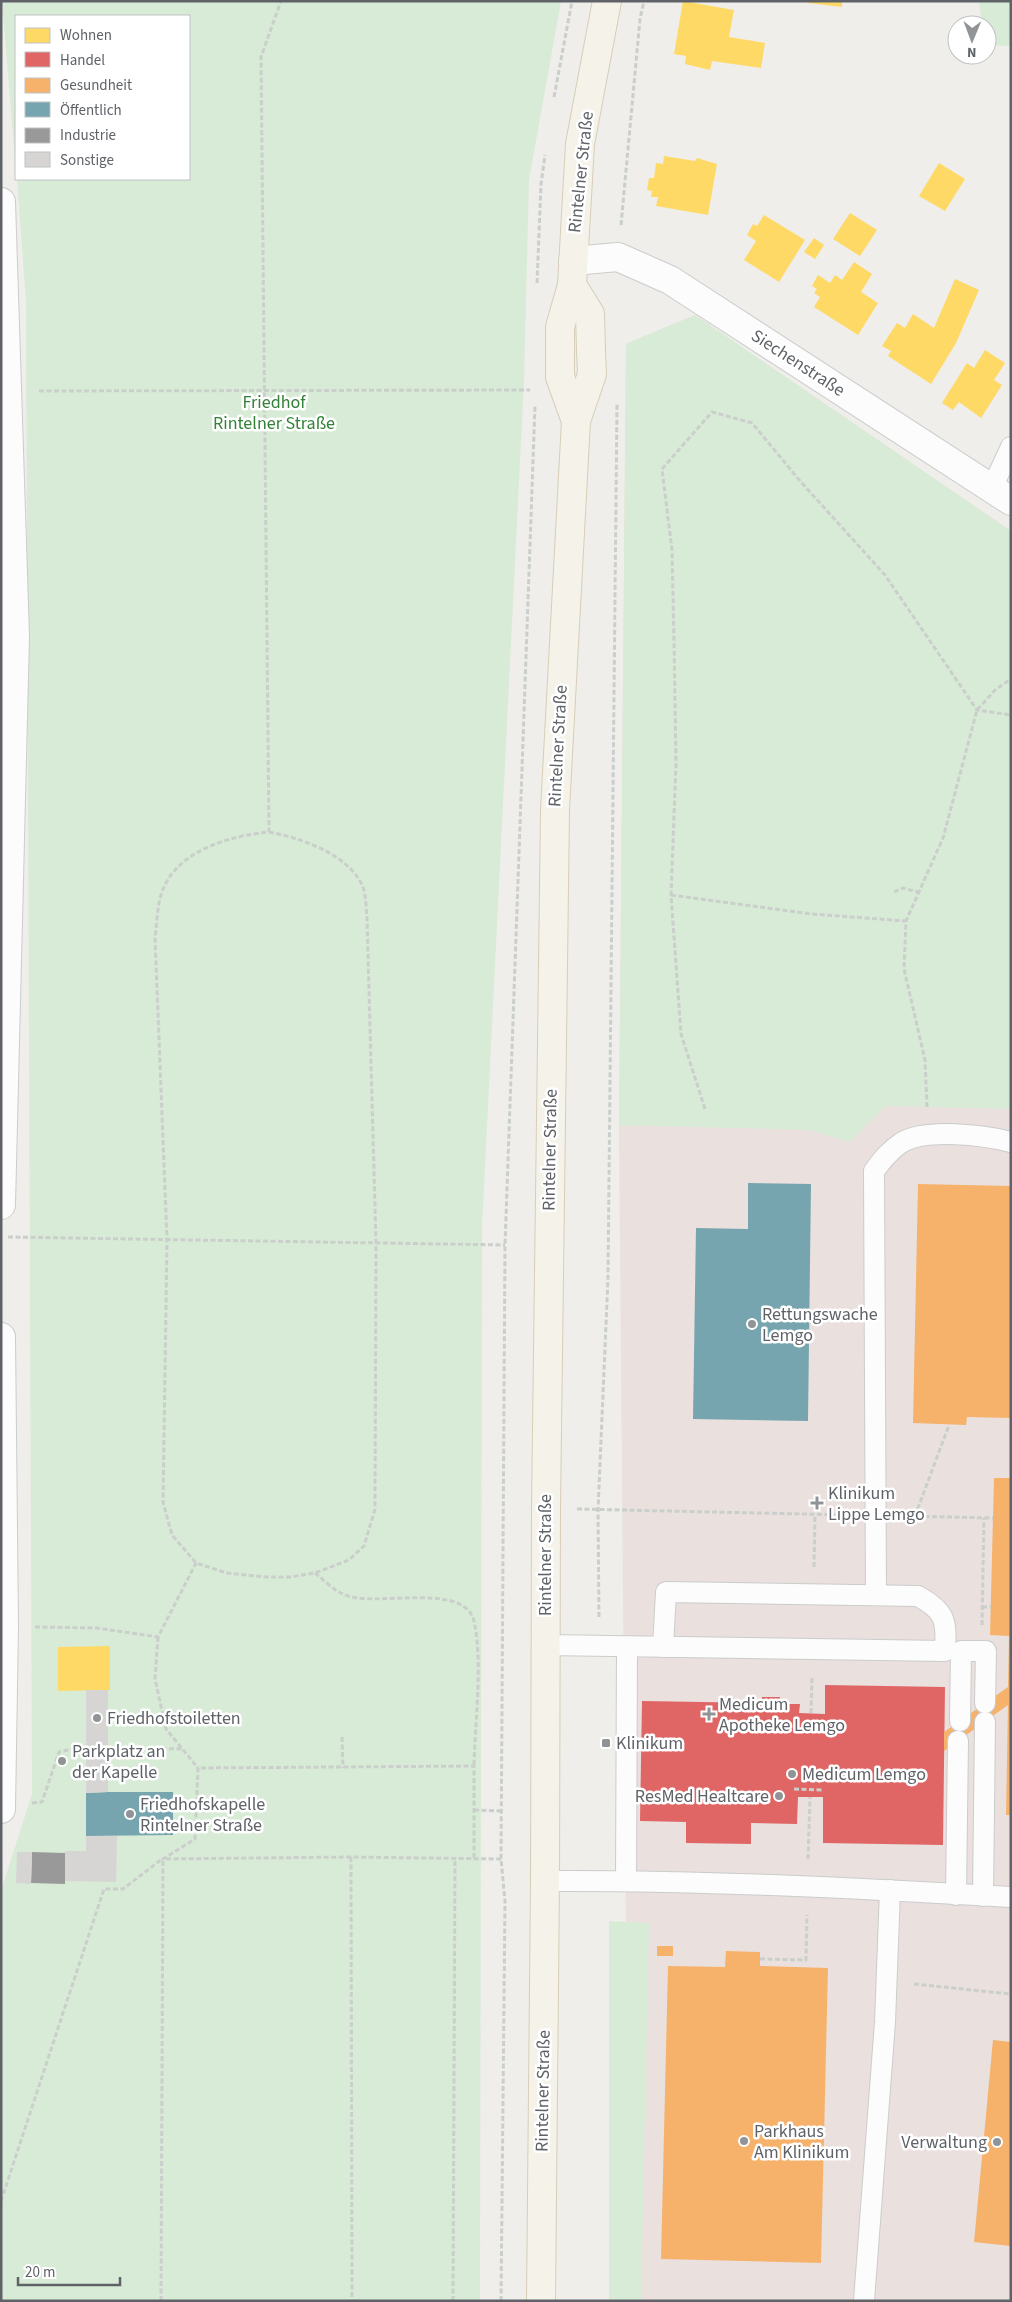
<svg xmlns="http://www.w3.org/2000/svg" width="1012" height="2302" font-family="'Source Sans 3',sans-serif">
	<rect width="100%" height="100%" fill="#efeeea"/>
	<polygon fill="#eae0de" points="695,315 1011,531 1011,2301 629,2301 619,1125 626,344"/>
	<g fill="#d8ebd6">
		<polygon points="2,1 561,1 529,180 524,381 482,1227 480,2301 1,2301 1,1891 32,1794 26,301 17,179 189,179 189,16 16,16 16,170"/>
		<polygon points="979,1 1011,1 1011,46 987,45 987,25 982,25"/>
		<polygon points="695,315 1011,531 1011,1109 885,1106 850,1142 810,1130 619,1125 626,344"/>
		<polygon points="609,1921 649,1923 641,2301 609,2301"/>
	</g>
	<g fill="#ffd966">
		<polygon points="683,1 734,10 729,37 765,43 761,68 712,61 710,70 685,64 686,56 674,54"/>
		<polygon points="809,1 842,1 842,7 808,3"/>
		<polygon points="664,156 695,161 697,158 717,164 708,215 656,206 658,197 651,197 652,191 647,190 649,178 654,178 656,163 663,164"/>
		<polygon points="939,163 965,179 945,211 919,196"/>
		<polygon points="850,213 877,230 860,256 833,239"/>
		<polygon points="764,215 805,240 779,282 744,260 756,241 747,235 753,224 757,226"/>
		<polygon points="814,238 824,245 815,259 804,252"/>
		<polygon points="854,262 872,274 861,292 878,303 858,335 814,307 820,297 814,293 817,289 812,286 818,275 830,283 835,275 842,280"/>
		<polygon points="955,279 979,290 956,343 931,384 888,356 891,351 882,346 897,323 905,328 913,314 934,328"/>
		<polygon points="985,350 1005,363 994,380 1002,385 981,418 959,402 953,410 942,403 967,363 974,368"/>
		<polygon points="110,1646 110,1690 58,1691 58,1647"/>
	</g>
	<polygon fill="#e06666" points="825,1685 945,1687 943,1845 823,1843 823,1797 798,1797 797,1824 751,1823 751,1844 686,1843 686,1822 640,1821 642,1701 762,1703 762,1697 780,1697 780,1704 800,1704 799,1713 825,1714"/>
	<g fill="#f6b26b">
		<polygon points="918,1184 1011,1186 1011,1418 967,1417 966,1425 913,1423"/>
		<polygon points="994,1478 1011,1478 1011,1815 1006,1815 1008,1705 944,1751 944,1732 1008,1687 1009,1636 990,1635"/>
		<rect x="657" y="1946" width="16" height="10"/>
		<polygon points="726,1951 760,1952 760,1966 828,1968 821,2263 661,2259 668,1966 725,1967"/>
		<polygon points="993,2040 1011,2042 1011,2246 974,2242"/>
	</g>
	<g fill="#76a5af">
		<polygon points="748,1183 811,1184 808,1421 693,1419 696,1228 748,1229"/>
		<polygon points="108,1792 173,1792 173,1835 86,1836 86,1793"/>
	</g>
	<polygon fill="#999" points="32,1852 65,1853 65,1884 31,1883"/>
	<g fill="#d6d5d3">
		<polygon points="86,1690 108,1690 108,1792 86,1793"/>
		<polygon points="86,1836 117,1836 116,1882 65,1881 65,1851 86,1851"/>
		<polygon points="17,1852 32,1852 31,1884 16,1883"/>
	</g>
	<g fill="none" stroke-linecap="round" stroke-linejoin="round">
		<g stroke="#cbcccc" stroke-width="22">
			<g id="lane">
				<polyline points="992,488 1011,447"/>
				<path d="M876 1595 874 1171C882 1160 889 1151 901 1143 925 1128 984 1135 1011 1142"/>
				<path d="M545 1645 945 1651C947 1620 945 1611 918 1596L666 1592 663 1647"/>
				<polyline points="960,1721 961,1651 986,1651 985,1703"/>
				<polyline points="626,1880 627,1647"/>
				<path d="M545 1881C701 1880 856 1888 1011 1897"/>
				<polyline points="956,1895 958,1741"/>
				<polyline points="983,1896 985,1722"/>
				<polyline points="864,2301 885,2022 890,1890"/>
			</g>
		</g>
		<g stroke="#cbcccc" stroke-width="30">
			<g id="street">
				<polyline points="1,202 15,636 1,1205"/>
				<polyline points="573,261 618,257 670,280 1011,501"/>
				<polyline points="1,1337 4,1626 1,1809"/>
			</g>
		</g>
		<g stroke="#d7ceb8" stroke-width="30">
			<g id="primary">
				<polyline points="576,421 560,377 560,327 572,285 580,144 607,1"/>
				<polyline points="541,2301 545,1881 546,1507 555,810 576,421 592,374 591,350 590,314 572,285"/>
			</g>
		</g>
		<g stroke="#cacfcc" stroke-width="3" stroke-dasharray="5 2.5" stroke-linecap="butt">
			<polyline points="554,97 572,1"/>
			<polyline points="621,225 640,19 644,1"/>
			<polyline points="537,283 541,184 545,155"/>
			<polyline points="39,391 530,390"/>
			<path d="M269 832C301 838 349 854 363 887 366 896 366 908 367 918L376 1243 375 1509 364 1546 349 1560 315 1573 290 1577H267L227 1573 196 1563 172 1535 163 1502 167 1240 155 938C157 924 157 908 161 895 174 851 229 836 269 832L261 57 281 1"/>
			<polyline points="894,892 903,888 918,892"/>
			<polyline points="671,895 812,914 906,921"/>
			<polyline points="927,1107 925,1060 904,969 906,921 943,838 977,710 996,689 1011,679"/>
			<polyline points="705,1109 681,1034 671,895 676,764 674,640 672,550 662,469 712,412 752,423 801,482 885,575 977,710 1011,715"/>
			<polyline points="8,1237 505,1245"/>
			<polyline points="577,1509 849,1515"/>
			<polyline points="902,1516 993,1518"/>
			<polyline points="915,1516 949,1425"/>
			<polyline points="814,1567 815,1515"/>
			<path d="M315 1573C324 1580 333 1590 343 1594 372 1609 464 1580 474 1621 483 1662 475 1723 474 1766"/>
			<polyline points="982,1607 991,1607"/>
			<polyline points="599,1617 598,1510 608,1278 617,404"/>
			<polyline points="982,1625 984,1518"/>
			<polyline points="35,1627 97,1628 158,1637 196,1563"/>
			<polyline points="158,1637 155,1679 166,1729 198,1768"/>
			<polyline points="811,1713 812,1676"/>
			<polyline points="342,1737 343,1768"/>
			<polyline points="109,1747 182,1749"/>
			<polyline points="794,1789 823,1790"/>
			<polyline points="32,1803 42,1802 59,1752 85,1746"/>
			<polyline points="474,1810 501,1811"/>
			<polyline points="351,1857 352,2301"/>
			<polyline points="474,1858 474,1766 198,1768 195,1839 163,1859 351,1857 501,1859"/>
			<polyline points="808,1859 810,1797"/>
			<polyline points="760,1959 806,1960 807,1915"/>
			<polyline points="914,1984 1011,1994"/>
			<polyline points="1,2201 104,1889 123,1889 162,1859"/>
			<polyline points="161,2301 163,1859"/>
			<polyline points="453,2301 455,1858"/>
			<polyline points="501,2301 505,1901 501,1859 505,1245 535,405"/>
		</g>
		<use href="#lane" stroke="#fdfcfc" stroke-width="20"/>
		<use href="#street" stroke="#fdfcfc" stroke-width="28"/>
		<use href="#primary" stroke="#f4f2e9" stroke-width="28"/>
	</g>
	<g fill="#919496" stroke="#fff" stroke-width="2">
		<circle cx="752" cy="1324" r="5"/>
		<path d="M814.5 1495.5h5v5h5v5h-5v5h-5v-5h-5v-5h5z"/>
		<path d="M706.5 1706.5h5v5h5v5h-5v5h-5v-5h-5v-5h5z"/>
		<circle cx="97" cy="1718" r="5"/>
		<rect x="601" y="1738" width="10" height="10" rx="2.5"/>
		<circle cx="62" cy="1761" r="5"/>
		<circle cx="792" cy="1774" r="5"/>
		<circle cx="779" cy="1796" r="5"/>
		<circle cx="130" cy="1814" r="5"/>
		<circle cx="744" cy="2141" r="5"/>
		<circle cx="997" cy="2142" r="5"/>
	</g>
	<g text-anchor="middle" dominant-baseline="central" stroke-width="5" stroke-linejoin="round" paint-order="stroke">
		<g font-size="18" fill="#5f6368" stroke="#fff">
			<text transform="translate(581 172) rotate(-84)">Rintelner Straße</text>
			<text transform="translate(798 363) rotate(33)">Siechenstraße</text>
			<text transform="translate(558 746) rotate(-87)">Rintelner Straße</text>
			<text transform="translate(550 1150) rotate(-89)">Rintelner Straße</text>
			<text transform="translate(545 1555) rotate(-90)">Rintelner Straße</text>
			<text transform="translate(543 2091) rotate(-89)">Rintelner Straße</text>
		</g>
		<g font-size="18" fill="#348238" stroke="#fff">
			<text x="274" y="402">Friedhof<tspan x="274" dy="21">Rintelner Straße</tspan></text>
		</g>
		<g font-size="18" fill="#5f6368" stroke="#fff" text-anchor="start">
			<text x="762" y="1314">Rettungswache<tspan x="762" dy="21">Lemgo</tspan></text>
			<text x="828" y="1493">Klinikum<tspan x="828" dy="21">Lippe Lemgo</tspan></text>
			<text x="719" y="1704">Medicum<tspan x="719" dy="21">Apotheke Lemgo</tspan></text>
			<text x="107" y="1718">Friedhofstoiletten</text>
			<text x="616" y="1743">Klinikum</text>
			<text x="72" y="1751">Parkplatz an<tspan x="72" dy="21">der Kapelle</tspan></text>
			<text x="802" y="1774">Medicum Lemgo</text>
			<text x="769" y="1796" text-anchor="end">ResMed Healtcare</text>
			<text x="140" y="1804">Friedhofskapelle<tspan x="140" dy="21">Rintelner Straße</tspan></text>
			<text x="754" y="2131">Parkhaus<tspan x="754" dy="21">Am Klinikum</tspan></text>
			<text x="987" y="2142" text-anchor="end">Verwaltung</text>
		</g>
	</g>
	<rect width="1012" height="2302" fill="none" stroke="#5f6368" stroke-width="5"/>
	<rect x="15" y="15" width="175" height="165" fill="#ffffff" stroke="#bfc1c3"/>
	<rect x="25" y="28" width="25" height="15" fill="#ffd966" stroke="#bfc1c3"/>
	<text x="60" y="40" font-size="15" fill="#5f6368">Wohnen</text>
	<rect x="25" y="52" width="25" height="15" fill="#e06666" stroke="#bfc1c3"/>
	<text x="60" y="65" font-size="15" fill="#5f6368">Handel</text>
	<rect x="25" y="78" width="25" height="15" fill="#f6b26b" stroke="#bfc1c3"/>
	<text x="60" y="90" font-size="15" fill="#5f6368">Gesundheit</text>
	<rect x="25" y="102" width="25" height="15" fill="#76a5af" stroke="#bfc1c3"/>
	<text x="60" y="115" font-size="15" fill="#5f6368">Öffentlich</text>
	<rect x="25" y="128" width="25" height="15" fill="#999999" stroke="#bfc1c3"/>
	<text x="60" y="140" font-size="15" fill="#5f6368">Industrie</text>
	<rect x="25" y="152" width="25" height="15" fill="#d6d5d3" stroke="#bfc1c3"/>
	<text x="60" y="165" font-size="15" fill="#5f6368">Sonstige</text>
	<g transform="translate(972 40) rotate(181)"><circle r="24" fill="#ffffff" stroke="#bfc1c3"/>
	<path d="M0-4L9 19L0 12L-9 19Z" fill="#919496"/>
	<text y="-8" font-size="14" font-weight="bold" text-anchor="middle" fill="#5f6368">N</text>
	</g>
	<path d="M18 2277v8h102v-8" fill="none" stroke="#5f6368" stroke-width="2.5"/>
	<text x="25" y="2277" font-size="15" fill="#5f6368" stroke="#ffffff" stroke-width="4" paint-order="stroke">20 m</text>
</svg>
